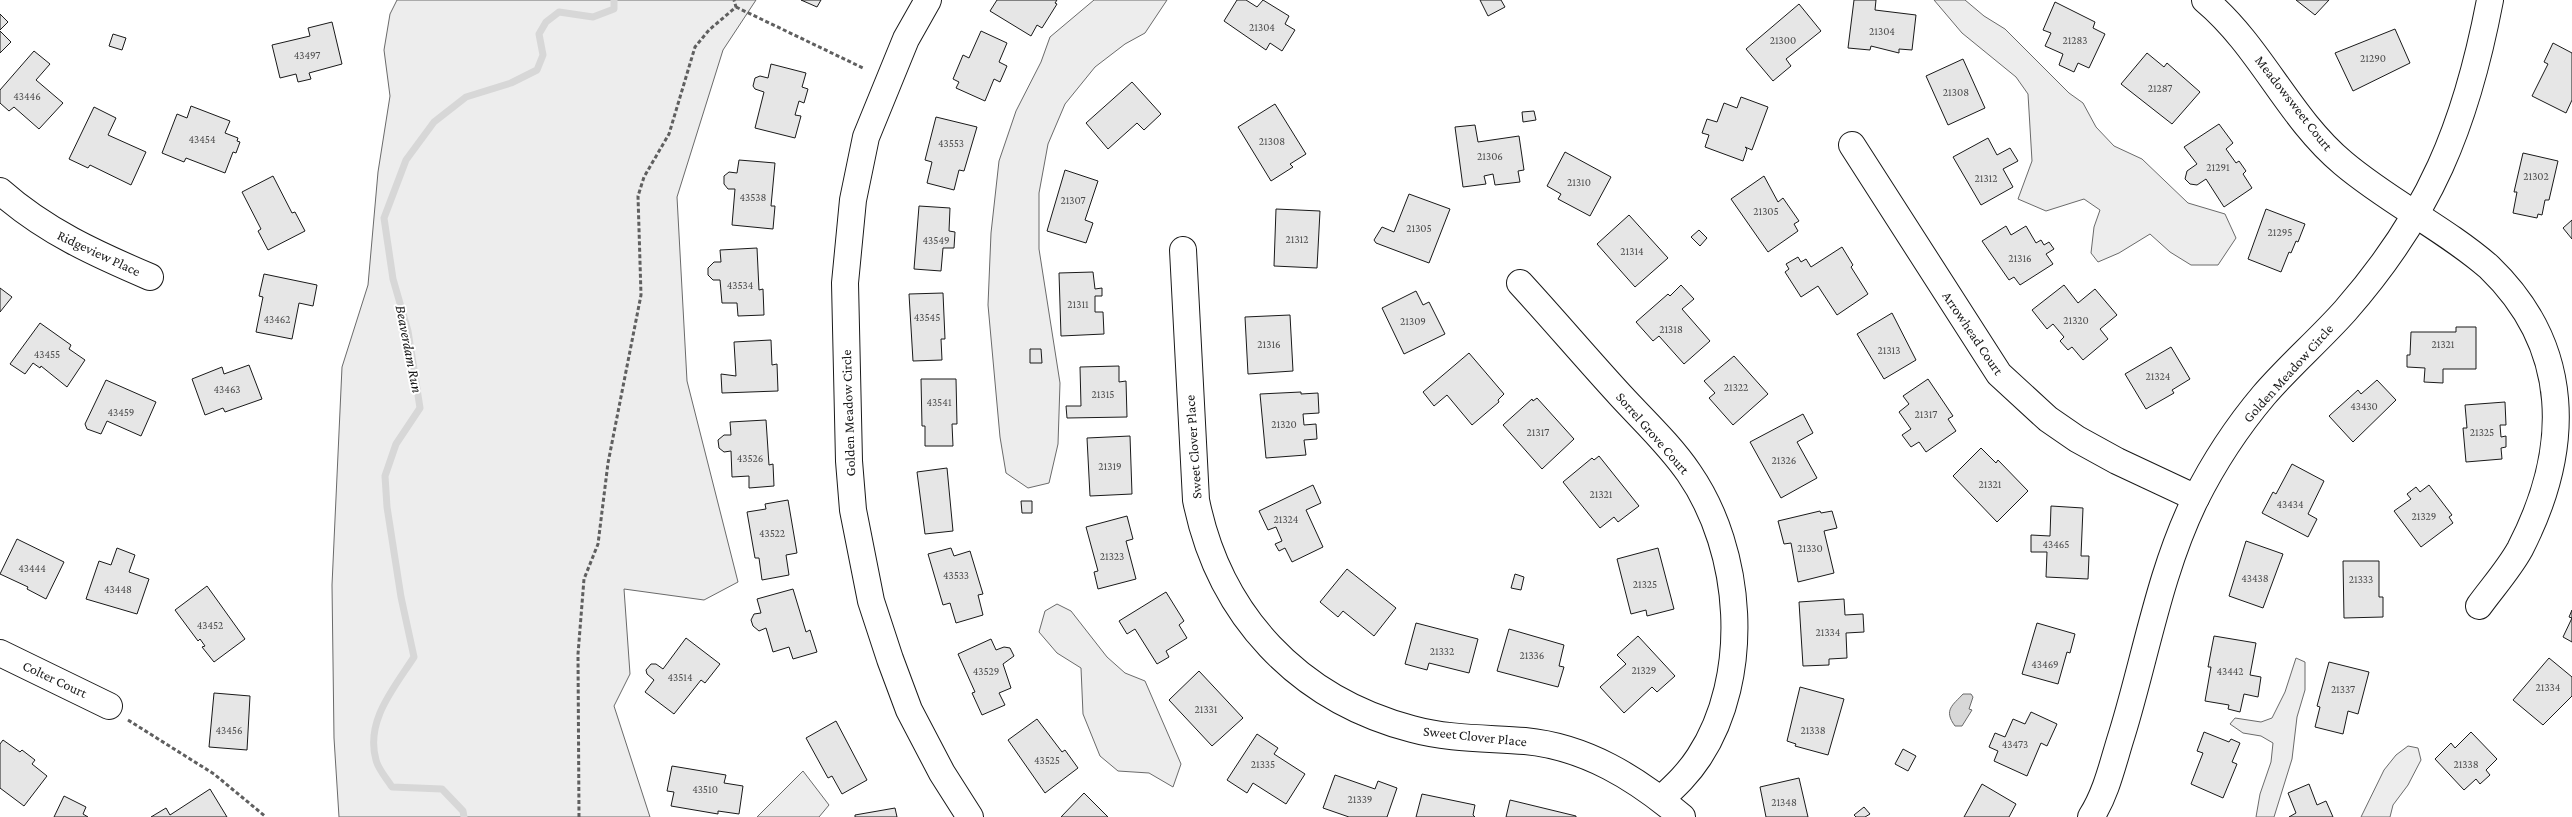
<svg xmlns="http://www.w3.org/2000/svg" width="2572" height="817" font-family="'Crimson Pro',serif">
	<rect width="100%" height="100%" fill="#fff"/>
	<g fill="#ededed" stroke="#6a6a6a">
		<polygon points="397,0 756,0 723,50 677,197 687,381 738,582 704,600 624,589 630,674 614,706 650,817 339,817 334,738 332,585 342,367 368,285 378,172 390,96 384,50 390,14"/>
		<polygon points="1094,0 1167,0 1145,33 1125,44 1095,67 1065,104 1048,144 1039,193 1039,249 1060,383 1058,444 1049,483 1028,488 1006,473 1000,437 988,305 991,233 999,161 1016,111 1041,62 1050,37"/>
		<polygon points="1934,0 1965,0 1984,16 2005,29 2069,93 2083,103 2096,127 2114,146 2142,159 2188,203 2225,214 2236,238 2218,265 2191,265 2170,252 2150,234 2119,253 2098,262 2091,253 2094,227 2100,210 2084,199 2046,211 2018,199 2032,161 2028,94 2016,77 1962,33"/>
		<polygon points="1057,604 1071,611 1107,657 1125,673 1145,681 1181,764 1173,787 1149,773 1118,771 1100,756 1083,714 1081,668 1057,653 1039,632 1045,611"/>
		<polygon points="2296,658 2305,662 2305,690 2297,717 2292,759 2274,817 2256,817 2260,794 2271,762 2273,743 2261,736 2243,733 2230,724 2235,718 2261,722 2272,718 2285,692"/>
		<polygon points="2408,746 2418,748 2421,760 2408,785 2393,805 2390,817 2361,817 2384,770 2396,755"/>
		<polygon points="803,771 829,805 819,817 757,817"/>
	</g>
	<path fill="#d7d7d7" stroke="#6a6a6a" d="M1963 694H1971L1973 697 1969 709 1972 710 1962 726H1955C1943 710 1953 705 1963 694Z"/>
	<g fill="none" stroke-linecap="round" stroke-linejoin="round">
		<path stroke="#d7d7d7" stroke-width="7" d="M464 817 463 811 442 789 392 787C387 779 378 769 376 760 365 721 394 688 414 657L401 597 387 507 385 476 396 444 420 408 408 331 393 279 384 218 406 160 434 122 466 97 511 83 537 70 543 55 539 34 546 22 559 12 593 17 614 9V0"/>
	</g>
	<g fill="#e6e6e6" stroke="#1a1a1a">
		<polygon points="801,0 821,0 817,7"/>
		<polygon points="997,0 1057,0 1055,3 1057,4 1042,28 1037,25 1031,36 990,11"/>
		<polygon points="1237,0 1246,0 1257,7 1263,0 1289,16 1285,24 1295,30 1282,51 1270,43 1266,50 1224,21"/>
		<polygon points="1480,0 1501,0 1505,7 1488,16"/>
		<polygon points="1854,0 1876,0 1875,10 1916,15 1912,50 1899,49 1899,53 1871,46 1870,50 1848,48"/>
		<polygon points="2296,0 2329,0 2315,15"/>
		<polygon points="2055,2 2095,22 2093,28 2105,34 2089,68 2078,63 2074,72 2059,65 2063,54 2045,46 2051,33 2043,30"/>
		<polygon points="1799,4 1821,31 1786,59 1791,66 1773,81 1746,49"/>
		<polygon points="0,14 8,22 0,30"/>
		<polygon points="332,22 342,64 309,73 311,79 298,82 296,74 280,78 272,45 310,36 308,28"/>
		<polygon points="2395,29 2410,63 2353,91 2335,53"/>
		<polygon points="0,31 11,42 0,53"/>
		<polygon points="981,31 1007,43 999,62 1007,66 1000,82 994,79 985,101 956,88 959,82 953,79 963,55 969,58"/>
		<polygon points="113,34 126,38 122,50 109,46"/>
		<polygon points="2553,43 2572,53 2572,100 2566,113 2532,96 2548,64 2544,62"/>
		<polygon points="34,51 50,64 36,80 63,103 39,129 14,107 9,111 0,103 0,90"/>
		<polygon points="2147,53 2164,67 2167,63 2200,92 2172,124 2121,84"/>
		<polygon points="1963,59 1985,108 1948,125 1926,76"/>
		<polygon points="771,64 806,73 802,87 808,89 804,103 799,101 795,115 801,116 795,138 755,128 764,92 755,89 753,86 755,78 760,76 768,78"/>
		<polygon points="1132,82 1161,114 1144,130 1137,123 1108,149 1086,123"/>
		<polygon points="1741,97 1768,107 1752,150 1745,147 1747,149 1743,161 1705,147 1709,135 1702,133 1707,119 1717,122 1724,103 1737,108"/>
		<polygon points="1275,104 1306,154 1290,164 1293,167 1271,181 1238,127"/>
		<polygon points="191,106 230,121 225,133 238,138 237,141 240,142 236,153 233,152 225,173 186,158 184,162 162,153 177,114 187,118"/>
		<polygon points="94,107 116,118 108,135 146,152 131,185 90,165 88,168 69,159"/>
		<polygon points="1534,111 1536,120 1523,122 1522,112"/>
		<polygon points="936,117 977,127 964,171 959,170 954,190 927,183 932,162 925,160"/>
		<polygon points="2219,124 2233,143 2226,149 2236,163 2239,161 2246,171 2243,174 2252,188 2224,207 2206,179 2197,185 2190,184 2185,179 2187,171 2197,164 2184,147"/>
		<polygon points="1475,125 1478,142 1519,136 1524,170 1518,171 1520,182 1495,185 1493,174 1484,176 1486,184 1463,187 1455,127"/>
		<polygon points="1988,138 1997,155 2010,148 2018,161 2003,169 2013,187 1981,205 1953,157"/>
		<polygon points="1565,152 1611,177 1590,216 1558,199 1561,194 1547,186"/>
		<polygon points="2523,153 2558,161 2549,200 2545,200 2542,215 2538,214 2537,218 2513,213 2517,192 2514,192"/>
		<polygon points="739,160 775,163 771,206 775,206 773,229 732,225 735,189 728,189 724,184 724,176 729,172 737,173"/>
		<polygon points="1065,170 1098,181 1085,220 1093,223 1086,243 1047,231"/>
		<polygon points="273,176 292,213 295,212 305,231 268,250 258,231 261,229 242,192"/>
		<polygon points="1764,176 1778,202 1783,198 1799,221 1794,224 1798,231 1768,252 1731,199"/>
		<polygon points="1409,194 1450,209 1429,263 1376,243 1374,240 1382,227 1394,232"/>
		<polygon points="919,206 950,208 949,231 955,232 954,248 943,248 941,271 914,269"/>
		<polygon points="1276,209 1320,211 1317,268 1274,266"/>
		<polygon points="2266,209 2305,224 2298,242 2296,241 2291,253 2289,252 2281,272 2248,259"/>
		<polygon points="1629,215 1668,258 1635,287 1597,244"/>
		<polygon points="2572,220 2572,239 2563,228"/>
		<polygon points="2006,226 2011,235 2026,226 2036,243 2041,240 2044,245 2049,242 2054,249 2046,254 2053,264 2020,285 2014,277 2009,280 1982,241"/>
		<polygon points="1699,230 1707,238 1700,246 1691,237"/>
		<polygon points="1842,247 1853,265 1851,267 1868,294 1837,315 1818,286 1801,297 1785,272 1789,269 1786,264 1798,257 1801,262 1806,259 1811,267"/>
		<polygon points="757,248 759,290 763,289 764,315 738,316 737,303 722,303 720,280 713,280 708,275 708,268 714,262 721,262 720,250"/>
		<polygon points="1093,272 1095,289 1102,288 1102,296 1095,296 1095,312 1103,312 1104,334 1061,336 1059,273"/>
		<polygon points="264,274 317,285 313,306 299,303 292,339 256,332 263,297 259,296"/>
		<polygon points="1681,285 1694,299 1682,309 1710,341 1684,364 1659,336 1653,341 1636,322 1668,294 1670,296"/>
		<polygon points="2064,285 2078,303 2095,289 2117,315 2100,329 2108,339 2083,360 2072,347 2068,350 2060,341 2064,337 2053,324 2047,329 2032,310"/>
		<polygon points="0,288 12,297 0,312"/>
		<polygon points="1416,291 1423,305 1429,302 1445,334 1404,354 1382,308"/>
		<polygon points="943,293 945,339 941,339 942,360 913,361 909,294"/>
		<polygon points="1892,313 1916,360 1884,379 1857,334"/>
		<polygon points="1290,315 1293,371 1248,374 1245,317"/>
		<polygon points="40,323 71,345 69,349 85,360 67,387 41,366 40,368 33,363 25,374 10,364"/>
		<polygon points="2456,327 2476,327 2476,369 2443,369 2443,383 2424,382 2425,368 2407,367 2407,355 2410,355 2411,332 2456,332"/>
		<polygon points="771,340 772,365 777,364 778,391 722,393 721,374 736,376 734,342"/>
		<polygon points="2171,347 2190,379 2172,390 2174,393 2146,409 2125,374"/>
		<polygon points="1030,349 1041,349 1042,363 1030,363"/>
		<polygon points="1469,353 1504,394 1498,400 1499,402 1472,425 1447,395 1434,406 1423,392"/>
		<polygon points="1734,356 1768,394 1733,425 1709,398 1715,393 1704,381"/>
		<polygon points="249,365 262,399 225,412 223,408 205,415 192,379 222,367 224,374"/>
		<polygon points="1119,366 1119,382 1126,381 1127,417 1067,418 1066,406 1081,406 1080,367"/>
		<polygon points="921,379 956,379 957,424 952,424 953,446 925,446 925,426 922,426"/>
		<polygon points="1928,379 1953,416 1948,419 1956,431 1926,452 1919,442 1911,447 1902,435 1911,429 1899,412 1909,404 1903,396"/>
		<polygon points="106,380 156,402 141,436 107,421 101,434 87,429 85,424"/>
		<polygon points="2377,380 2396,400 2353,442 2329,416 2358,390 2361,394"/>
		<polygon points="1301,392 1301,394 1318,393 1319,413 1303,414 1304,425 1316,424 1317,439 1304,440 1306,455 1266,458 1260,394"/>
		<polygon points="1537,398 1574,439 1542,469 1503,425 1532,399 1533,401"/>
		<polygon points="2505,402 2506,425 2500,425 2501,437 2506,436 2506,447 2501,448 2502,459 2466,462 2463,428 2467,428 2465,405"/>
		<polygon points="1803,414 1813,433 1797,442 1817,478 1781,498 1750,442"/>
		<polygon points="766,420 769,465 773,464 774,486 749,488 749,476 732,477 731,451 724,452 719,448 718,440 724,435 731,435 730,422"/>
		<polygon points="1130,436 1132,494 1090,496 1087,438"/>
		<polygon points="1981,448 1996,463 1998,460 2028,491 1997,522 1953,476"/>
		<polygon points="1599,456 1639,506 1618,522 1614,517 1600,528 1563,482 1592,458 1594,460"/>
		<polygon points="2292,464 2324,481 2308,514 2317,519 2308,537 2262,513 2273,492 2276,494"/>
		<polygon points="947,468 953,531 925,534 917,472"/>
		<polygon points="1313,485 1321,503 1306,510 1323,547 1292,562 1285,548 1279,551 1275,544 1282,541 1276,527 1268,530 1259,511"/>
		<polygon points="2429,485 2452,515 2449,517 2453,523 2421,547 2394,511 2411,499 2407,494 2416,487 2420,492"/>
		<polygon points="788,500 797,553 786,555 789,575 762,580 759,558 755,558 747,512 766,509 765,504"/>
		<polygon points="1021,501 1032,501 1032,513 1022,513"/>
		<polygon points="2051,506 2083,508 2081,556 2089,556 2088,579 2046,577 2047,552 2031,552 2031,535 2050,536"/>
		<polygon points="1820,511 1821,513 1832,511 1837,528 1824,531 1834,573 1798,582 1791,543 1784,544 1778,521"/>
		<polygon points="1127,516 1133,539 1126,541 1136,579 1098,589 1094,572 1098,571 1086,527"/>
		<polygon points="17,539 64,562 46,599 27,589 28,587 0,574"/>
		<polygon points="2246,541 2283,554 2263,608 2229,596"/>
		<polygon points="117,548 135,555 129,572 149,579 137,614 86,599 99,561 111,565"/>
		<polygon points="951,548 954,556 970,551 983,594 978,595 983,615 956,623 950,603 943,605 928,554"/>
		<polygon points="1658,548 1674,609 1647,616 1646,610 1631,614 1617,559"/>
		<polygon points="2343,561 2379,561 2379,597 2383,597 2383,617 2344,618"/>
		<polygon points="1347,569 1396,608 1374,636 1343,611 1338,617 1320,602"/>
		<polygon points="1515,574 1524,577 1521,590 1511,588"/>
		<polygon points="207,586 245,639 214,662 202,647 205,646 200,639 198,641 175,610"/>
		<polygon points="793,589 806,632 810,630 817,652 793,659 789,647 773,652 766,628 759,631 753,626 751,620 754,614 761,613 757,599"/>
		<polygon points="1166,592 1184,621 1179,625 1187,638 1166,651 1169,657 1157,664 1135,629 1127,634 1119,621"/>
		<polygon points="1844,599 1845,615 1863,614 1864,632 1846,633 1847,658 1829,659 1829,665 1803,666 1799,602"/>
		<polygon points="2572,610 2572,642 2563,637 2572,618 2569,617"/>
		<polygon points="1416,623 1478,639 1469,673 1429,663 1427,670 1405,664"/>
		<polygon points="2037,623 2075,634 2070,653 2067,652 2058,684 2022,674"/>
		<polygon points="1509,629 1564,645 1559,666 1564,667 1558,687 1497,671"/>
		<polygon points="1638,636 1675,676 1657,692 1652,687 1624,713 1600,687 1626,664 1617,655"/>
		<polygon points="2214,636 2256,643 2250,675 2261,677 2258,697 2244,694 2240,712 2228,709 2229,705 2205,701 2211,667 2208,667"/>
		<polygon points="686,638 720,664 705,683 701,680 674,714 645,692 654,680 647,674 646,670 651,664 656,664 663,669"/>
		<polygon points="991,639 996,650 1004,647 1010,648 1014,656 1003,664 1011,688 999,693 1005,705 982,715 972,693 975,692 958,654"/>
		<polygon points="2549,658 2572,677 2572,696 2543,725 2513,700"/>
		<polygon points="2329,662 2369,672 2358,714 2348,711 2343,734 2315,727 2320,707 2317,706"/>
		<polygon points="1199,671 1243,718 1212,746 1169,700"/>
		<polygon points="1800,687 1844,699 1828,755 1795,746 1796,744 1787,741"/>
		<polygon points="214,693 250,696 247,750 209,747"/>
		<polygon points="2031,712 2057,724 2047,746 2041,743 2027,776 1994,761 1998,751 1989,747 1995,733 2005,737 2013,719 2025,724"/>
		<polygon points="1037,719 1062,752 1065,750 1078,768 1045,793 1008,740"/>
		<polygon points="836,721 867,780 842,794 832,776 828,778 806,738"/>
		<polygon points="2204,732 2229,742 2231,739 2240,743 2232,762 2237,764 2223,798 2191,784 2203,753 2197,751"/>
		<polygon points="2471,732 2497,759 2486,770 2490,775 2480,784 2476,779 2464,790 2435,759 2451,743 2455,748"/>
		<polygon points="1257,734 1278,748 1274,754 1305,774 1286,804 1253,783 1247,793 1227,780"/>
		<polygon points="3,740 20,752 22,750 35,760 32,764 47,776 24,806 0,788 0,744"/>
		<polygon points="1903,749 1916,756 1908,771 1895,764"/>
		<polygon points="672,766 726,775 724,783 743,786 739,814 718,811 718,814 671,806 674,792 667,791"/>
		<polygon points="1335,775 1375,789 1378,781 1397,788 1387,817 1349,817 1323,808"/>
		<polygon points="1799,778 1808,817 1766,817 1760,787"/>
		<polygon points="1982,784 2016,804 2009,817 1964,817"/>
		<polygon points="2309,784 2317,805 2326,801 2333,817 2289,817 2296,813 2288,793"/>
		<polygon points="210,789 227,817 151,817 166,808 170,815"/>
		<polygon points="1084,793 1108,817 1061,817"/>
		<polygon points="1422,794 1475,805 1473,815 1475,817 1416,817"/>
		<polygon points="64,796 86,807 83,814 88,817 54,817"/>
		<polygon points="1510,800 1576,816 1576,817 1506,817"/>
		<polygon points="1864,807 1870,814 1865,817 1856,817 1854,815"/>
		<polygon points="895,808 897,817 855,817 855,815"/>
	</g>
	<g fill="none" stroke-linecap="round" stroke-linejoin="round">
		<g stroke="#1a1a1a" stroke-width="28">
			<g id="minor">
				<polyline points="928,0 906,39 866,137 853,200 845,283 849,461 853,510 871,601 890,659 909,710 942,773 970,817"/>
				<path d="M2205 0C2261 47 2288 117 2343 163 2389 202 2444 228 2489 267 2572 347 2572 448 2520 549 2509 569 2492 588 2479 606"/>
				<polyline points="1852,145 1999,374 2048,419 2077,439 2117,461 2196,498"/>
				<path d="M0 191C45 231 96 254 150 277"/>
				<path d="M1183 250 1196 500C1219 615 1298 699 1412 729 1448 739 1487 738 1525 741 1586 747 1636 778 1682 817"/>
				<path d="M1520 283C1554 320 1587 359 1621 396 1644 421 1670 445 1689 473 1743 551 1752 676 1699 757 1688 774 1675 786 1661 799"/>
				<polyline points="0,653 109,706"/>
				<path d="M2091 817C2107 792 2113 762 2122 734 2146 656 2159 574 2195 500 2214 462 2237 427 2264 395 2289 366 2319 340 2345 311 2430 214 2466 126 2490 0"/>
			</g>
		</g>
		<g stroke="#5f5f5f" stroke-width="3" stroke-dasharray="4 2.5" stroke-linecap="butt">
			<polyline points="736,7 863,68"/>
			<polyline points="128,720 214,774 266,817"/>
			<polyline points="579,817 578,654 584,579 598,544 608,463 641,295 638,196 644,177 669,134 695,47 709,30 736,7 734,0"/>
		</g>
		<use href="#minor" stroke="#fff" stroke-width="26"/>
	</g>
	<g text-anchor="middle" dominant-baseline="central" stroke-width="4" stroke-linejoin="round" paint-order="stroke">
		<g font-size="11" fill="#4d4d4d">
			<text x="1262" y="27">21304</text>
			<text x="1882" y="31">21304</text>
			<text x="1783" y="40">21300</text>
			<text x="2075" y="40">21283</text>
			<text x="307" y="55">43497</text>
			<text x="2373" y="58">21290</text>
			<text x="2160" y="88">21287</text>
			<text x="1956" y="92">21308</text>
			<text x="27" y="96">43446</text>
			<text x="202" y="139">43454</text>
			<text x="1272" y="141">21308</text>
			<text x="951" y="143">43553</text>
			<text x="1490" y="156">21306</text>
			<text x="2218" y="167">21291</text>
			<text x="2536" y="176">21302</text>
			<text x="1986" y="178">21312</text>
			<text x="1579" y="182">21310</text>
			<text x="753" y="197">43538</text>
			<text x="1073" y="200">21307</text>
			<text x="1766" y="211">21305</text>
			<text x="1419" y="228">21305</text>
			<text x="2280" y="232">21295</text>
			<text x="1297" y="239">21312</text>
			<text x="936" y="240">43549</text>
			<text x="1632" y="251">21314</text>
			<text x="2020" y="258">21316</text>
			<text x="740" y="285">43534</text>
			<text x="1078" y="304">21311</text>
			<text x="927" y="317">43545</text>
			<text x="277" y="319">43462</text>
			<text x="2076" y="320">21320</text>
			<text x="1413" y="321">21309</text>
			<text x="1671" y="329">21318</text>
			<text x="1269" y="344">21316</text>
			<text x="2443" y="344">21321</text>
			<text x="1889" y="350">21313</text>
			<text x="47" y="354">43455</text>
			<text x="2158" y="376">21324</text>
			<text x="1736" y="387">21322</text>
			<text x="227" y="389">43463</text>
			<text x="1103" y="394">21315</text>
			<text x="939" y="402">43541</text>
			<text x="2364" y="406">43430</text>
			<text x="121" y="412">43459</text>
			<text x="1926" y="414">21317</text>
			<text x="1284" y="424">21320</text>
			<text x="1538" y="432">21317</text>
			<text x="2482" y="432">21325</text>
			<text x="750" y="458">43526</text>
			<text x="1784" y="460">21326</text>
			<text x="1110" y="466">21319</text>
			<text x="1990" y="484">21321</text>
			<text x="1601" y="494">21321</text>
			<text x="2290" y="504">43434</text>
			<text x="2424" y="516">21329</text>
			<text x="1286" y="519">21324</text>
			<text x="772" y="533">43522</text>
			<text x="2056" y="544">43465</text>
			<text x="1810" y="548">21330</text>
			<text x="1112" y="556">21323</text>
			<text x="32" y="568">43444</text>
			<text x="956" y="575">43533</text>
			<text x="2255" y="578">43438</text>
			<text x="2361" y="579">21333</text>
			<text x="1645" y="584">21325</text>
			<text x="118" y="589">43448</text>
			<text x="210" y="625">43452</text>
			<text x="1828" y="632">21334</text>
			<text x="1442" y="651">21332</text>
			<text x="1532" y="655">21336</text>
			<text x="2045" y="664">43469</text>
			<text x="1644" y="670">21329</text>
			<text x="986" y="671">43529</text>
			<text x="2230" y="671">43442</text>
			<text x="680" y="677">43514</text>
			<text x="2548" y="687">21334</text>
			<text x="2343" y="689">21337</text>
			<text x="1206" y="709">21331</text>
			<text x="229" y="730">43456</text>
			<text x="1813" y="730">21338</text>
			<text x="2015" y="744">43473</text>
			<text x="1047" y="760">43525</text>
			<text x="1263" y="764">21335</text>
			<text x="2466" y="764">21338</text>
			<text x="705" y="789">43510</text>
			<text x="1360" y="799">21339</text>
			<text x="1784" y="802">21348</text>
		</g>
		<g font-size="14" fill="#1a1a1a" stroke="#fff">
			<text transform="translate(2294 103) rotate(52)">Meadowsweet Court</text>
			<text transform="translate(99 253) rotate(25)">Ridgeview Place</text>
			<text transform="translate(1973 333) rotate(56)">Arrowhead Court</text>
			<text transform="translate(2288 373) rotate(-48)">Golden Meadow Circle</text>
			<text transform="translate(848 413) rotate(-92)">Golden Meadow Circle</text>
			<text transform="translate(1653 433) rotate(49)">Sorrel Grove Court</text>
			<text transform="translate(1193 447) rotate(-94)">Sweet Clover Place</text>
			<text transform="translate(55 679) rotate(25)">Colter Court</text>
			<text transform="translate(1475 736) rotate(6)">Sweet Clover Place</text>
		</g>
		<g font-size="15" font-style="italic" fill="#1a1a1a" stroke="#fff">
			<text transform="translate(409 349) rotate(79)">Beaverdam Run</text>
		</g>
	</g>
</svg>
